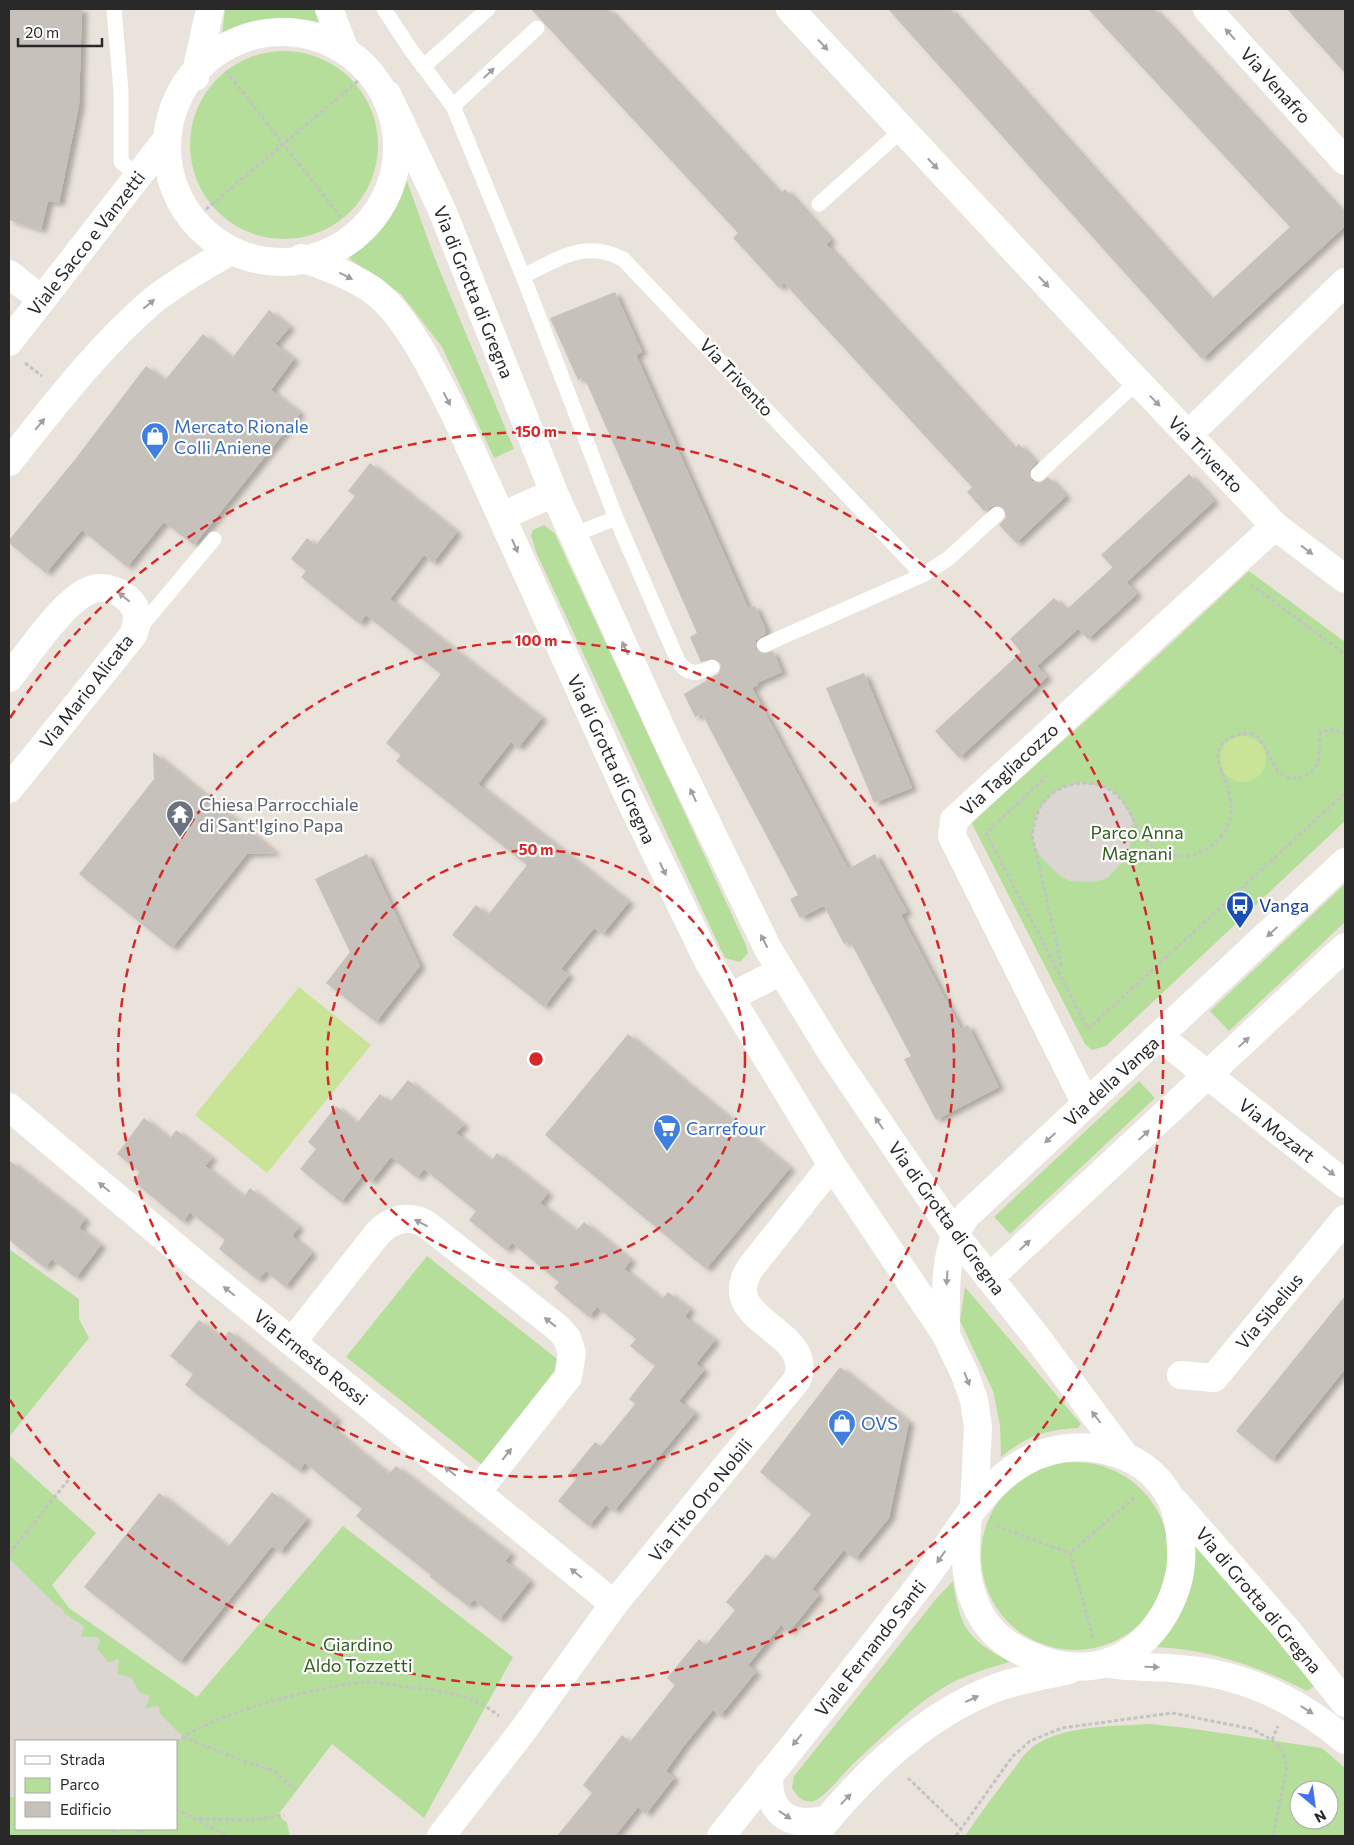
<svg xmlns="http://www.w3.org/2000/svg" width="1354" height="1845" font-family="Commissioner,sans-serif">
<defs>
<filter id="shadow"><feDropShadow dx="5.5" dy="3" stdDeviation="2.5" flood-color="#0004"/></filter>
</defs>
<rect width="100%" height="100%" fill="#eae3db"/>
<path fill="#b6de9b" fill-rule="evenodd" d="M225 9H319L328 24C283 14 264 17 222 35Z
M190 145a94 94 0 1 1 188 0a94 94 0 1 1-188 0Z
M404 173 435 259 514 449 494 458 442 347 401 294 351 260 348 255C378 228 388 211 404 173Z
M544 525 555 534 746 945 748 953 740 962 725 958 721 950 536 552 531 535 533 530Z
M1249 571 1345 642V821L1106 1046 1092 1050 1085 1044 971 822 1115 695Z
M1345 884V922L1229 1031 1210 1011Z
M1139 1081 1155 1098 1010 1234 994 1217Z
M9 1249 79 1299V1319L89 1338 9 1437Z
M427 1256 566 1366 485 1467 346 1357Z
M965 1287 1081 1424 1078 1428C1044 1430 1027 1436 1001 1457L1000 1425 993 1391 960 1321Z
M9 1455 96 1533 52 1585 69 1608 197 1697 343 1526 513 1657 424 1818 332 1744 278 1815 287 1823 290 1836H9ZM16 1741H176V1829H16Z
M981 1556a94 94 0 1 1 188 0a94 94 0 1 1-188 0Z
M1195 1538 1315 1686 1307 1691C1260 1667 1208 1649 1155 1647 1186 1611 1198 1586 1195 1538Z
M953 1581C960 1629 968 1639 1010 1662 988 1668 965 1675 946 1686 912 1706 884 1736 855 1762 844 1772 828 1794 816 1800 805 1805 797 1797 792 1788L794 1776 937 1598Z
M1150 1724 1187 1728 1322 1748 1345 1768V1836H965C979 1815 994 1795 1010 1774 1016 1767 1021 1757 1029 1750 1056 1725 1115 1726 1150 1724ZM1299 1790H1329V1820H1299Z"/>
<path fill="#c9e497" d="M1220 759a23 23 0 1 1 46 0a23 23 0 1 1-46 0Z
M299 987 371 1045 267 1173 195 1115Z"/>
<path fill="#dbd6d2" d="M1082 782 1111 789 1121 799 1134 822 1131 826 1130 848 1125 860 1107 878 1095 882 1070 881 1059 875 1041 857 1034 845 1032 835 1035 818 1042 805 1053 793 1064 787Z
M9 1558 56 1605 62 1608 65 1614 84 1626 81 1637H97L100 1640 97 1649 109 1663 119 1658 117 1674 131 1677 139 1692 150 1696 145 1708 159 1706 160 1714 183 1737 176 1742 16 1741V1797H9Z"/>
<path fill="#c6c1ba" filter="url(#shadow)" d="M9 9H82L79 105 59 203 48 201 41 230 9 220Z
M531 9H608L780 194 785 189 831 240 826 244 1014 449 1019 444 1036 463 1029 472 1032 481 1040 483 1048 477 1066 496 1016 543 999 525 1006 517 1004 508 995 505 984 511 967 492 972 487 784 283 779 288 749 255 733 238 738 233Z
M888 9H950L1211 300 1290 227 1088 9H1154L1345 215V226L1202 359Z
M1287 9H1345V73Z
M615 292 642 352 636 355 748 608 755 606 766 630 765 634 756 640V649L762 654 773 651 782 672 757 683 758 685 752 688 848 869 875 854 907 912 901 915 961 1029 968 1025 999 1087 936 1120 904 1059 911 1056 850 941 844 944 824 906 800 918 790 899 798 895 702 714 695 717 684 694 719 673 721 664 713 658 701 662 690 637 697 633 584 377 578 380 550 318Z
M269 310 290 327 275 344 294 359 271 390 300 413 194 545 164 522 127 567 82 530 46 573 9 543V540L73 462 146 366 165 380 203 334 232 358Z
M370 463 457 532 433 563 424 555 390 599 542 718 518 748 511 742 478 784 629 902 603 934 594 928 561 969 569 975 544 1007 452 935 476 905 488 915 527 865 396 761 401 755 386 743 441 674 366 615 360 624 301 577 306 571 291 559 307 538 316 545 355 496 348 491Z
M1189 474 1214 501 1127 582 1101 555Z
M1113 567 1137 594 1088 639 1078 629 1037 666 1047 677 959 758 935 731 1021 652 1010 639 1054 598 1066 610Z
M864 673 912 788 874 803 826 688Z
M153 752 276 853 247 854 172 948 79 874 154 779Z
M367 854 420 966 376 1022 326 983 350 952 315 879Z
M628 1034 790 1168 706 1269 545 1135Z
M408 1080 464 1125 456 1133 491 1161 497 1153 548 1193 540 1203 576 1231 584 1222 631 1260 624 1269 662 1299 668 1292 690 1309 685 1317 715 1340 696 1364 704 1370 679 1401 695 1413 614 1511 606 1505 589 1526 558 1501 576 1479 569 1474 595 1442 601 1446 635 1404 629 1399 655 1366 630 1346 636 1339 597 1307 589 1317 554 1288 559 1282 512 1243 506 1250 469 1220 476 1211 424 1169 417 1178 391 1157 371 1182 363 1175 341 1202 300 1169 316 1149 308 1142 336 1106 357 1123 380 1094 390 1102Z
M144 1118 170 1139 176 1130 212 1158 205 1166 244 1197 250 1188 299 1227 292 1236 312 1253 285 1287 266 1271 258 1280 219 1249 225 1240 190 1212 183 1222 133 1181 140 1172 117 1154Z
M9 1160 85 1219 79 1228 101 1245 76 1278 52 1259 45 1268 9 1240Z
M1345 1296V1369L1272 1460 1236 1431Z
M199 1320 223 1339 229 1331 337 1419 331 1426 356 1448 389 1474 396 1466 511 1554 505 1561 530 1581 499 1620 474 1600 468 1606 430 1577 431 1575 356 1516 362 1509 305 1463 299 1471 185 1385 193 1374 170 1356Z
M840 1367 909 1422 889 1518 855 1559 844 1550 812 1589 819 1595 789 1632 781 1625 748 1665 756 1672 720 1716 713 1710 683 1747 666 1771 674 1778 646 1814 638 1807 615 1836H557L592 1793 583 1785 622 1735 630 1742 675 1685 667 1678 699 1639 706 1645 735 1610 726 1602 766 1554 774 1560 811 1514 760 1472Z
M272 1492 307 1519 280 1552 272 1546 180 1662 84 1587 159 1493 228 1547Z"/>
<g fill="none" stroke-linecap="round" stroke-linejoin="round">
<path stroke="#c3c3c3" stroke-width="3" stroke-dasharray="4 2.5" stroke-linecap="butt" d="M226 71 342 219
M191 222 366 74
M25 363 42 376
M1251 588 1253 586 1345 654
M1048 775 986 833 1088 1029 1345 793
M1054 969 1061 965 1059 954 1032 835C1034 825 1036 815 1041 806 1058 779 1099 775 1120 798 1133 811 1135 831 1148 843 1157 852 1173 857 1186 856 1197 856 1208 849 1216 842 1263 797 1181 749 1241 734 1273 726 1263 781 1297 778 1305 777 1312 772 1316 766 1321 757 1318 742 1321 732 1331 729 1337 727 1345 735
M996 1526 1070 1553
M9 1554 69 1479
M1093 1638 1070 1553 1135 1497
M183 1737 251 1764 272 1770 296 1790
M1272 1740 1278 1726
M176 1742C219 1711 312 1688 364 1682 375 1681 388 1684 399 1686 435 1690 470 1692 499 1716
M908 1778 961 1829
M176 1809 228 1836
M199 1819 251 1820 284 1815
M113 1829V1836
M137 1829 143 1836
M956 1836 1012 1757 1030 1741 1062 1728 1172 1713 1252 1729 1272 1740 1282 1750 1287 1767 1273 1836"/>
<path stroke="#fff" stroke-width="15" d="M114 9 121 91V162L138 176
M384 9 411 50 453 106 523 276 616 518 678 661C688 676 697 674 712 667
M423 67 488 9
M453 106 537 28
M819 204 902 130
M523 276C559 259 584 239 623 259L923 575
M1038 474 1137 382
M573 535 616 518
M138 630 214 539
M764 645 923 575 949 558 997 514"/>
<path stroke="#fff" stroke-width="28" d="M790 9 1118 361 1275 526 1345 579
M1207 9 1345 161
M387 94 442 210 554 493 667 741 768 949 833 1055 956 1236 1036 1336 1125 1456
M301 258C325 266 350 275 371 289 407 314 437 379 457 419L629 798 708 961 832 1165 946 1335 964 1372 974 1400 978 1427 974 1506
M9 274 41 299
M1188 435 1345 282
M502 516 554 493
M9 678C28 654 61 605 86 592 100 584 118 589 129 600 140 611 138 622 133 635L9 789
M731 997 781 971
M1160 1037 1345 1184
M1086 1104 952 836 954 820 1275 526
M9 1107 208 1274 614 1604
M989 1278 1345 947
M946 1335C946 1297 942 1246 967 1215L1345 862
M292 1342 378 1233C392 1219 408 1214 426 1224L558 1328 567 1338 572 1353 568 1377 477 1492
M1181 1375 1214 1378 1345 1219
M1175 1502 1287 1630 1345 1703
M1104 1663C1129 1668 1154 1666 1180 1669 1243 1674 1298 1700 1345 1740
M769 1775C768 1816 791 1828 828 1819
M441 1836 521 1733 614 1604 797 1380C817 1328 714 1323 751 1267L832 1165
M721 1836C788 1752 856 1668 922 1582 954 1541 977 1489 1024 1462 1069 1436 1132 1445 1163 1486 1177 1504 1180 1527 1181 1549 1184 1598 1149 1654 1098 1665 1073 1670 1047 1664 1024 1653 1002 1643 984 1626 975 1603 963 1575 965 1546 968 1517
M814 1836C860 1778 918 1720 988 1691 1014 1680 1042 1676 1069 1670"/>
<path stroke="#fff" stroke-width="28" d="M329 9 344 48
M167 147a115 115 0 1 1 230 0a115 115 0 1 1-230 0Z
M195 77 210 9
M9 342 163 144
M9 462C53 407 97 349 150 303 174 283 204 267 230 251"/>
</g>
<defs><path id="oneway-solid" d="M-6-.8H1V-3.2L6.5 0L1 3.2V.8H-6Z" transform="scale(1.25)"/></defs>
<g fill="#9f9f9f">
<use href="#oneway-solid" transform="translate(1230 34) rotate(-132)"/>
<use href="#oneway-solid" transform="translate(823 45) rotate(47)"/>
<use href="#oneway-solid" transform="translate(489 73) rotate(-43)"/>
<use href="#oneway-solid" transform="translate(933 164) rotate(47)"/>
<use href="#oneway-solid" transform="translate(346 276) rotate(27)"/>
<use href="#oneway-solid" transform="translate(1044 282) rotate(47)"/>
<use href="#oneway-solid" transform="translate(149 304) rotate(-40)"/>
<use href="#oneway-solid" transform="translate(447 399) rotate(63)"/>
<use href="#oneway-solid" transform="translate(1155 401) rotate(46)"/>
<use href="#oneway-solid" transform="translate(40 424) rotate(-51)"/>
<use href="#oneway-solid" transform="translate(515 546) rotate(66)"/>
<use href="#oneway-solid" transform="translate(1307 550) rotate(37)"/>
<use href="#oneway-solid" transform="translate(124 597) rotate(-140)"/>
<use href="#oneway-solid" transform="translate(625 648) rotate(-115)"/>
<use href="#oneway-solid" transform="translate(693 795) rotate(-115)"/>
<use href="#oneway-solid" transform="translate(663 869) rotate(65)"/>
<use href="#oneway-solid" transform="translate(1272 932) rotate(137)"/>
<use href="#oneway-solid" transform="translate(764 941) rotate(-117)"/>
<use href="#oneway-solid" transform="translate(1244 1042) rotate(-43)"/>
<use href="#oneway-solid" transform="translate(879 1123) rotate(-124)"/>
<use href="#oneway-solid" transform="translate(1144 1135) rotate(-43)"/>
<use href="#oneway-solid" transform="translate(1050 1138) rotate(137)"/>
<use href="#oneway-solid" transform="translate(1329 1171) rotate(38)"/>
<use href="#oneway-solid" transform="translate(104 1187) rotate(-140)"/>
<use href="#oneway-solid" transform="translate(421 1223) rotate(-153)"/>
<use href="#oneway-solid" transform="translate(1025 1245) rotate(-43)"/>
<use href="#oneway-solid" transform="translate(947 1278) rotate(94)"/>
<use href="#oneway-solid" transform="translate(229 1291) rotate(-141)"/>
<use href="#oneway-solid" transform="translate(550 1322) rotate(-142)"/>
<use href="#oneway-solid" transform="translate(967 1379) rotate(69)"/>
<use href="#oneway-solid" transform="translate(1096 1417) rotate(-127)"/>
<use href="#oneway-solid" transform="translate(507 1454) rotate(-51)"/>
<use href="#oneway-solid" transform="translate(450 1471) rotate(-141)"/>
<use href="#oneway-solid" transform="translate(941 1557) rotate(125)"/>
<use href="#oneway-solid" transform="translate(576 1573) rotate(-141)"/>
<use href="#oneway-solid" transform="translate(1152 1667) rotate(1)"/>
<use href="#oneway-solid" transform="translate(972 1699) rotate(-25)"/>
<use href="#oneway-solid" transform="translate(1307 1710) rotate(32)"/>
<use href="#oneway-solid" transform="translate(797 1740) rotate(129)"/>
<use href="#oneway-solid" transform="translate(846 1799) rotate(-46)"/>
<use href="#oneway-solid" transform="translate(785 1815) rotate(34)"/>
</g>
<g fill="none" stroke="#d62828" stroke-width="2.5" stroke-dasharray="9 6">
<circle cx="536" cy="1059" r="209"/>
<circle cx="536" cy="1059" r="418"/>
<path d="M10 718A627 627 0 1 1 10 1400"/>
</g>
<defs>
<g id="shop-pin" transform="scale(1.4375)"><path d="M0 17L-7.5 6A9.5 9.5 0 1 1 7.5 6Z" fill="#3f7fe0" stroke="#fff"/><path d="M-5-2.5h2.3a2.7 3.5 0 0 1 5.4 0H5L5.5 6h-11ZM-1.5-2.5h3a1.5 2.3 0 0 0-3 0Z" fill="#fff"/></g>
<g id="temple-pin" transform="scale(1.4375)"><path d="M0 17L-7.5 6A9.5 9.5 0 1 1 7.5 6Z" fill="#6b7280" stroke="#fff"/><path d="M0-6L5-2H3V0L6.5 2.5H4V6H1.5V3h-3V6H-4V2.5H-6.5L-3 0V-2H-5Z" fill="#fff"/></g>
<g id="bus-pin" transform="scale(1.4375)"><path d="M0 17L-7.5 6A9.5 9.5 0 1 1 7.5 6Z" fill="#1a4fb4" stroke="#fff"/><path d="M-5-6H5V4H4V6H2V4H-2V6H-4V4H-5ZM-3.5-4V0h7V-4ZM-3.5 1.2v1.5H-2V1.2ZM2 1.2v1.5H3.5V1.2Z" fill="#fff"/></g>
<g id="supermarket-pin" transform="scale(1.4375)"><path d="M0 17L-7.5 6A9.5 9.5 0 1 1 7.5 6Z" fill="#3f7fe0" stroke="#fff"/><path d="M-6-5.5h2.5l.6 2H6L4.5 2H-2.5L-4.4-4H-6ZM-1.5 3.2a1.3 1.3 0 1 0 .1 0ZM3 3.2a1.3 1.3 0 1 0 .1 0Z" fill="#fff"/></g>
</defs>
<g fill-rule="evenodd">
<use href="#shop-pin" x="155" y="436"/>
<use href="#temple-pin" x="180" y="814"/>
<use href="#bus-pin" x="1240" y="905"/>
<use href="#supermarket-pin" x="667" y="1128"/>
<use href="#shop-pin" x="842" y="1423"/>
</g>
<g text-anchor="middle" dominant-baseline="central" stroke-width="4.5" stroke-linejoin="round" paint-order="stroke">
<g font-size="18" fill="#292929" stroke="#fff">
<text transform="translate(1276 85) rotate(48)">Via Venafro</text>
<text transform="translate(86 243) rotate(-52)">Viale Sacco e Vanzetti</text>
<text transform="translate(474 292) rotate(68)">Via di Grotta di Gregna</text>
<text transform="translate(737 377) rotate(47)">Via Trivento</text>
<text transform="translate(1206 454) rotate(46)">Via Trivento</text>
<text transform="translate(86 691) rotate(-52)">Via Mario Alicata</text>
<text transform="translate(612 759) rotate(65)">Via di Grotta di Gregna</text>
<text transform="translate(1009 769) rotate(-43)">Via Tagliacozzo</text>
<text transform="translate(1111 1081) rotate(-43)">Via della Vanga</text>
<text transform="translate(1277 1130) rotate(38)">Via Mozart</text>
<text transform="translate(947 1218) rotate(54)">Via di Grotta di Gregna</text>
<text transform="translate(1269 1311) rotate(-50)">Via Sibelius</text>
<text transform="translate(311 1357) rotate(39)">Via Ernesto Rossi</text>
<text transform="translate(700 1500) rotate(-51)">Via Tito Oro Nobili</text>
<text transform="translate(1259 1600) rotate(50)">Via di Grotta di Gregna</text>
<text transform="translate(870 1648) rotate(-52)">Viale Fernando Santi</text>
</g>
<g font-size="18" fill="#366cbe" stroke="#fff" text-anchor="start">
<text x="174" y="426">Mercato Rionale<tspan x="174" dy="21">Colli Aniene</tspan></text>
<text x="686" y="1128">Carrefour</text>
<text x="861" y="1423">OVS</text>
</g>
<g font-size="18" fill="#5b616d" stroke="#fff" text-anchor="start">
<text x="199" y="804">Chiesa Parrocchiale<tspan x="199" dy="21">di Sant'Igino Papa</tspan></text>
</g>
<g font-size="18" fill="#30601e" stroke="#fff">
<text x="1137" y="832">Parco Anna<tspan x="1137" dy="21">Magnani</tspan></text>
<text x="358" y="1644">Giardino<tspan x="358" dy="21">Aldo Tozzetti</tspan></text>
</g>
<g font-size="18" fill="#164399" stroke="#fff" text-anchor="start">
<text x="1259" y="905">Vanga</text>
</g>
</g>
<circle cx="536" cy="1059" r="8" fill="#d62828" stroke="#fff" stroke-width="2.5"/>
<g font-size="15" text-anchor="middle" font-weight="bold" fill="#d62828" stroke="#fff" stroke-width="4.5" stroke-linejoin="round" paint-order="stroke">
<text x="536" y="437">150 m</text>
<text x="536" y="646">100 m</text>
<text x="536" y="855">50 m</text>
</g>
<rect width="1354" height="1845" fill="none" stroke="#292929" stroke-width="20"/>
<rect x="15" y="1740" width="162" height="90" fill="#ffffff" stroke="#a9a9a9"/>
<rect x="25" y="1756" width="25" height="8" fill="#ffffff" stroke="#a9a9a9"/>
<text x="60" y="1765" font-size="15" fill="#292929">Strada</text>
<rect x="25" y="1778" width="25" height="15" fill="#b6de9b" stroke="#a9a9a9"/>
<text x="60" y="1790" font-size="15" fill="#292929">Parco</text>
<rect x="25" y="1802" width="25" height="15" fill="#c6c1ba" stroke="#a9a9a9"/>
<text x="60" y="1815" font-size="15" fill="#292929">Edificio</text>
<g transform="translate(1314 1805) rotate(151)"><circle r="24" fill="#ffffff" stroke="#a9a9a9"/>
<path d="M0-4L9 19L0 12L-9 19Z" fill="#4570ee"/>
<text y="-8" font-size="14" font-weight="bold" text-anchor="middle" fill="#292929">N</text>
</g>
<path d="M18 38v8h84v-8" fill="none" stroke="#292929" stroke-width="2.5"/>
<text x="25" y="38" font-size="15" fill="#292929" stroke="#ffffff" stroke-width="4" paint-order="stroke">20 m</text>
</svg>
